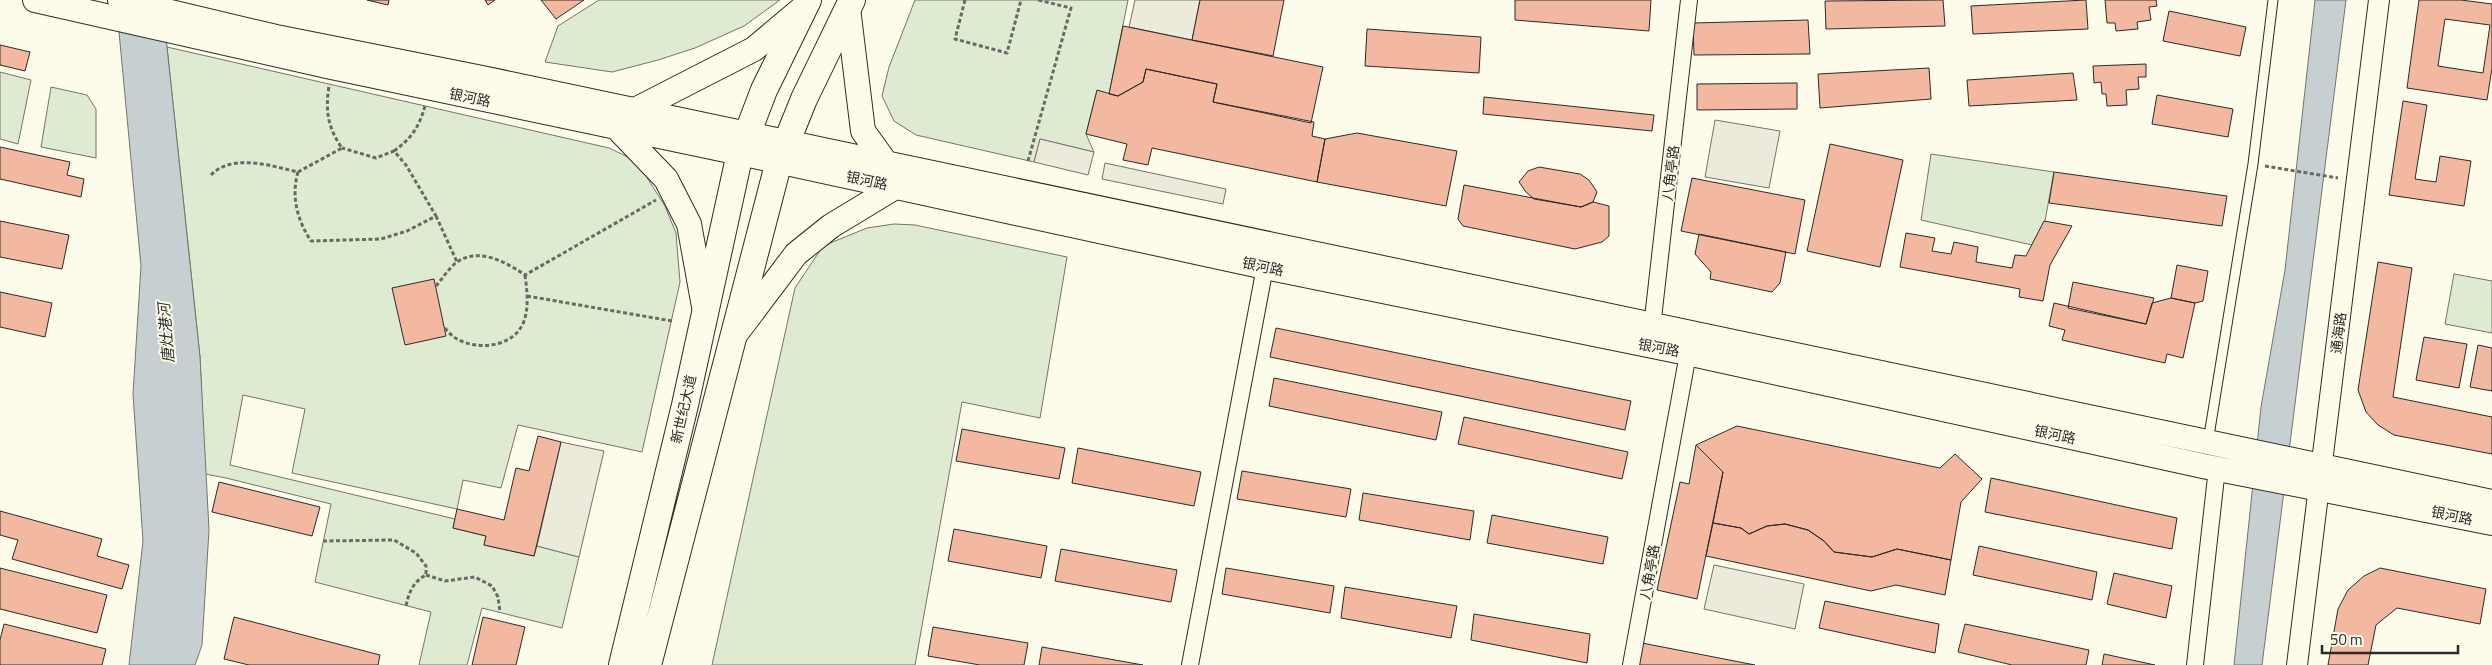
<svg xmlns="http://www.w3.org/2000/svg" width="2492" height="665" font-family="'Titillium Web','Noto Sans SC',sans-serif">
<rect width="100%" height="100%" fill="#fdfbea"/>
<path fill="#deebd1" stroke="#74746e" d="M599 0H780L744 26 695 48 658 60 612 72 545 62 558 26Z
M915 0H1128L1109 94 1097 91 1086 134 1094 152 1040 139 1034 162 916 135 894 121 882 96 889 67Z
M167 47 609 148 630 158 644 173 665 206 676 233 680 282 642 452 518 425 501 488 463 480 457 509 292 473 305 409 243 395 230 465 455 519 453 528 486 536 484 545 534 556 537 546 579 557 562 628 482 608 467 665H419L431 612 315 582 331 504 226 478 205 474 200 357Z
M0 72 31 80 18 144 0 139Z
M51 87 87 95 96 109V158L41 147Z
M1931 154 2054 172 2045 221 2032 245 1921 220Z
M894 224 915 225 1067 257 1040 418 962 402 915 665H712L795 288 823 246 867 228Z
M2454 274 2492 281V333L2445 324Z"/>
<path fill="#eceadb" stroke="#74746e" d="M1135 0H1200L1192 40 1129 27Z
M1715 120 1780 131 1769 188 1705 177Z
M1040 139 1094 152 1088 175 1034 162Z
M1105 163 1226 189 1223 204 1102 179Z
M561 442 604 451 579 557 537 546Z
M1714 565 1804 584 1795 629 1704 609Z"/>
<path fill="#c7d0d0" stroke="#74746e" d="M116 0H164L167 47 200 357 209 530 202 645 195 665H129L143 541 133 394 141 266Z
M2315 0H2346L2262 665H2234L2261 407 2285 270Z"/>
<path fill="#f2b8a0" stroke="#2b2b2b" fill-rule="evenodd" d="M367 0H389L388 5Z
M485 0H495L488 5Z
M541 0H584L556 19Z
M1200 0H1284L1273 56 1192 40Z
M1515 0H1651L1649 31 1515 20Z
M1943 0 1945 26 1826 29 1825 1Z
M2086 0 2088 29 1973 34 1971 6Z
M2105 0H2156L2157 6 2149 7 2151 20 2137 22 2138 29 2116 31 2115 23H2107Z
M2419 0H2461L2492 4V68L2487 100 2407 88ZM2445 19 2490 25 2483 73 2438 66Z
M2169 11 2246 27 2240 56 2163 41Z
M1808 20 1810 54 1694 55 1693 23Z
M1123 26 1323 67 1311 123 1213 102 1217 84 1146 69 1143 82 1118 96 1109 94Z
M1367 29 1481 37 1479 73 1365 66Z
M0 45 30 52 25 71 0 65Z
M2146 64V77H2138L2139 89 2126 90 2127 105 2107 106 2106 94H2102L2101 82 2094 83 2093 66Z
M1929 68 1931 99 1820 108 1818 74Z
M1146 69 1217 84 1213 102 1314 122 1312 136 1325 139 1317 182 1152 148 1148 165 1123 160 1127 144 1086 134 1097 90 1118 96 1143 82Z
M2073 73 2077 100 1969 106 1967 80Z
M1797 83V109L1697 110V84Z
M2157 95 2233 109 2228 137 2152 124Z
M1484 97 1654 115 1652 131 1483 114Z
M2403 101 2427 105 2415 179 2436 182 2440 156 2471 161 2464 206 2389 195Z
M1357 133 1457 151 1446 206 1317 182 1325 139Z
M1830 144 1903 160 1880 267 1807 251Z
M0 147 70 162 67 175 84 179 81 197 0 179Z
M1539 167 1580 174 1589 180 1597 192 1593 202 1581 207 1534 199 1526 192 1519 182 1528 171Z
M2054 172 2227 196 2222 226 2049 203Z
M1692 178 1805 200 1795 254 1681 231Z
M1464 185 1581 207 1593 202 1609 206V236L1602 242 1575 249 1463 226 1458 219Z
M0 221 69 235 62 269 0 257Z
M2044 221 2072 226 2050 265 2043 301 2019 297 2020 289 1900 267 1906 233 1935 238 1932 251 1951 254 1954 242 1978 247 1976 262 2012 268 2015 255 2026 256Z
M1699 234 1786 252 1780 283 1772 292 1710 279 1711 272 1695 254Z
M2378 262 2412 268 2393 397 2492 417V454L2394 435 2378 425 2366 412 2358 390Z
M2177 265 2208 271 2203 301 2195 303 2171 298Z
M434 279 446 336 405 345 392 288Z
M2073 282 2154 298 2146 324 2068 308Z
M0 292 52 303 45 337 0 327Z
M2171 298 2195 303 2183 358 2167 354 2165 363 2062 340 2065 330 2049 326 2054 303 2146 324 2152 303Z
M1276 328 1631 401 1625 430 1270 357Z
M2424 337 2467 344 2459 388 2416 380Z
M2478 345 2492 348V391L2470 387Z
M1274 378 1442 412 1436 440 1269 406Z
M1464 417 1628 452 1622 479 1458 444Z
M1737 426 1940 468 1955 454 1982 479 1961 502 1951 560 1897 549 1872 557 1834 552 1824 541 1808 530 1785 524 1767 526 1749 534 1741 528 1713 523 1723 472 1696 445Z
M962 429 1065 448 1059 479 956 461Z
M538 436 561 442 534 556 484 545 486 536 453 528 457 509 504 520 516 468 529 471Z
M1696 445 1723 472 1697 599 1657 590 1680 482 1689 484Z
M1078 448 1201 472 1194 506 1072 483Z
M1242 471 1351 489 1346 517 1237 499Z
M1991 478 2177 518 2172 549 1985 512Z
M219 482 320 507 312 536 212 512Z
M1363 493 1474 511 1470 540 1359 520Z
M0 511 102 539 97 556 129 565 122 589 12 559 18 540 0 535Z
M1492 515 1608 537 1603 564 1487 543Z
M1713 523 1741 528 1749 534 1767 526 1785 524 1808 530 1824 541 1834 552 1872 557 1897 549 1951 560 1945 595 1896 585 1871 591 1706 556Z
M954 529 1047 546 1041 578 948 561Z
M1979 546 2097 572 2092 600 1973 575Z
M1061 549 1177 570 1171 602 1055 581Z
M0 568 107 595 97 633 0 609Z
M1226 568 1334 586 1330 613 1222 594Z
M2380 568 2486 589 2480 624 2397 608 2376 625 2368 665H2328L2338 609 2348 590 2364 576Z
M2114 573 2172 586 2166 618 2107 604Z
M1345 587 1457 606 1451 638 1341 618Z
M1825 601 1939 624 1935 653 1819 628Z
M1474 614 1590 634 1587 663 1471 640Z
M234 617 380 655 378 665H249L224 659Z
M483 617 525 627 516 665H472Z
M4 624 106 649 102 665H0V640Z
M1965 624 2089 650 2086 665H2012L1958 652Z
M933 627 1028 643 1024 665H980L928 656Z
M1642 643 1755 665H1638Z
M1042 647 1143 665H1039Z
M2104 654 2155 665H2102Z"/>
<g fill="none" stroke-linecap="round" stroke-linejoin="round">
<g stroke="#2b2b2b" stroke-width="11">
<path id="service" d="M2208 442 2253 164 2273 0"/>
</g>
<g stroke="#2b2b2b" stroke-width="18">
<path id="minor" d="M1651 336 1689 0
M1190 665 1265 267
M1631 665 1690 343
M2195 665 2217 468"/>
</g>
<g stroke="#2b2b2b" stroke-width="22">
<path id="tertiary" d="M2297 665 2379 0"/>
</g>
<g stroke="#2b2b2b" stroke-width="26">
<path id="secondary" d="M35 0 327 66 740 153 1265 267 1687 353 2203 466 2492 523
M120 0 276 37 482 78 2492 502
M848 8 863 131 886 163
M633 111 754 49 804 7
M617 128 666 179 689 224 705 312
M735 335 796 254 831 226 897 186"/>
</g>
<g stroke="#2b2b2b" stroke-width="28">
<path id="primary" d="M622 665 685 405 740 153 764 90 808 0
M648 665 779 161 804 99 852 0"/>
</g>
<path stroke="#6a6964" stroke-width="3" stroke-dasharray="4 2.5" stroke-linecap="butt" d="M965 0 955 39 1007 53 1021 0
M394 151C412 138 419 127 425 106
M1028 161 1071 8 1038 0
M2265 166 2338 178
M298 172C291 196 297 220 311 241L381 239 407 231 436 216 406 165 394 151 376 158 342 148
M211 175C232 153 272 166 298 172L342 148C328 128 325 111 329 86
M436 216 457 262
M436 286C442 279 449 268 457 262 479 247 506 262 525 275L656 200
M527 296 672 321
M445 328C448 332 452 336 457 339 478 351 515 347 524 321 529 307 527 290 525 275
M323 541 394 540 416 553 426 566V575C413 582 409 592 406 606
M426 575 445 581 475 577 492 586 498 597 500 612"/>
<use href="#service" stroke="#fdfbea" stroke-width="9"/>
<use href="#minor" stroke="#fdfbea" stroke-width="16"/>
<use href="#tertiary" stroke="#fdfbea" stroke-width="20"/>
<use href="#secondary" stroke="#fdfbea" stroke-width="24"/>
<use href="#primary" stroke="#fdfbea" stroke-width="26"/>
</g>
<g text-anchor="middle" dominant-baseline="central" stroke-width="4" stroke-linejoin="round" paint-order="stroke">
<g font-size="14" fill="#2b2b2b" stroke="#fdfbea">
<text transform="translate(470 97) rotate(12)">银河路</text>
<text transform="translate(1670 173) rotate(-83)">八角亭路</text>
<text transform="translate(867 180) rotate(12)">银河路</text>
<text transform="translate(1263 266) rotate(12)">银河路</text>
<text transform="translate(2338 333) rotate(-83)">通海路</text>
<text transform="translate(1659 347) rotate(11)">银河路</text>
<text transform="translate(683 409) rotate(-77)">新世纪大道</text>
<text transform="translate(2055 434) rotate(12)">银河路</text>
<text transform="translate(2452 515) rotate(12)">银河路</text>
<text transform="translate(1649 572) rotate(-80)">八角亭路</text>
</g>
<g font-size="15" font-style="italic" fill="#2b2b2b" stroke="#fdfbea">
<text transform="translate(166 333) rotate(-95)">唐灶港河</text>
</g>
</g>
<path d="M2322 645v8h136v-8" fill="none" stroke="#2b2b2b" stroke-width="2.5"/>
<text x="2330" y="645" font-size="15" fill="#2b2b2b" stroke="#fdfbea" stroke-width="4" paint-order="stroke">50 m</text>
</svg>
